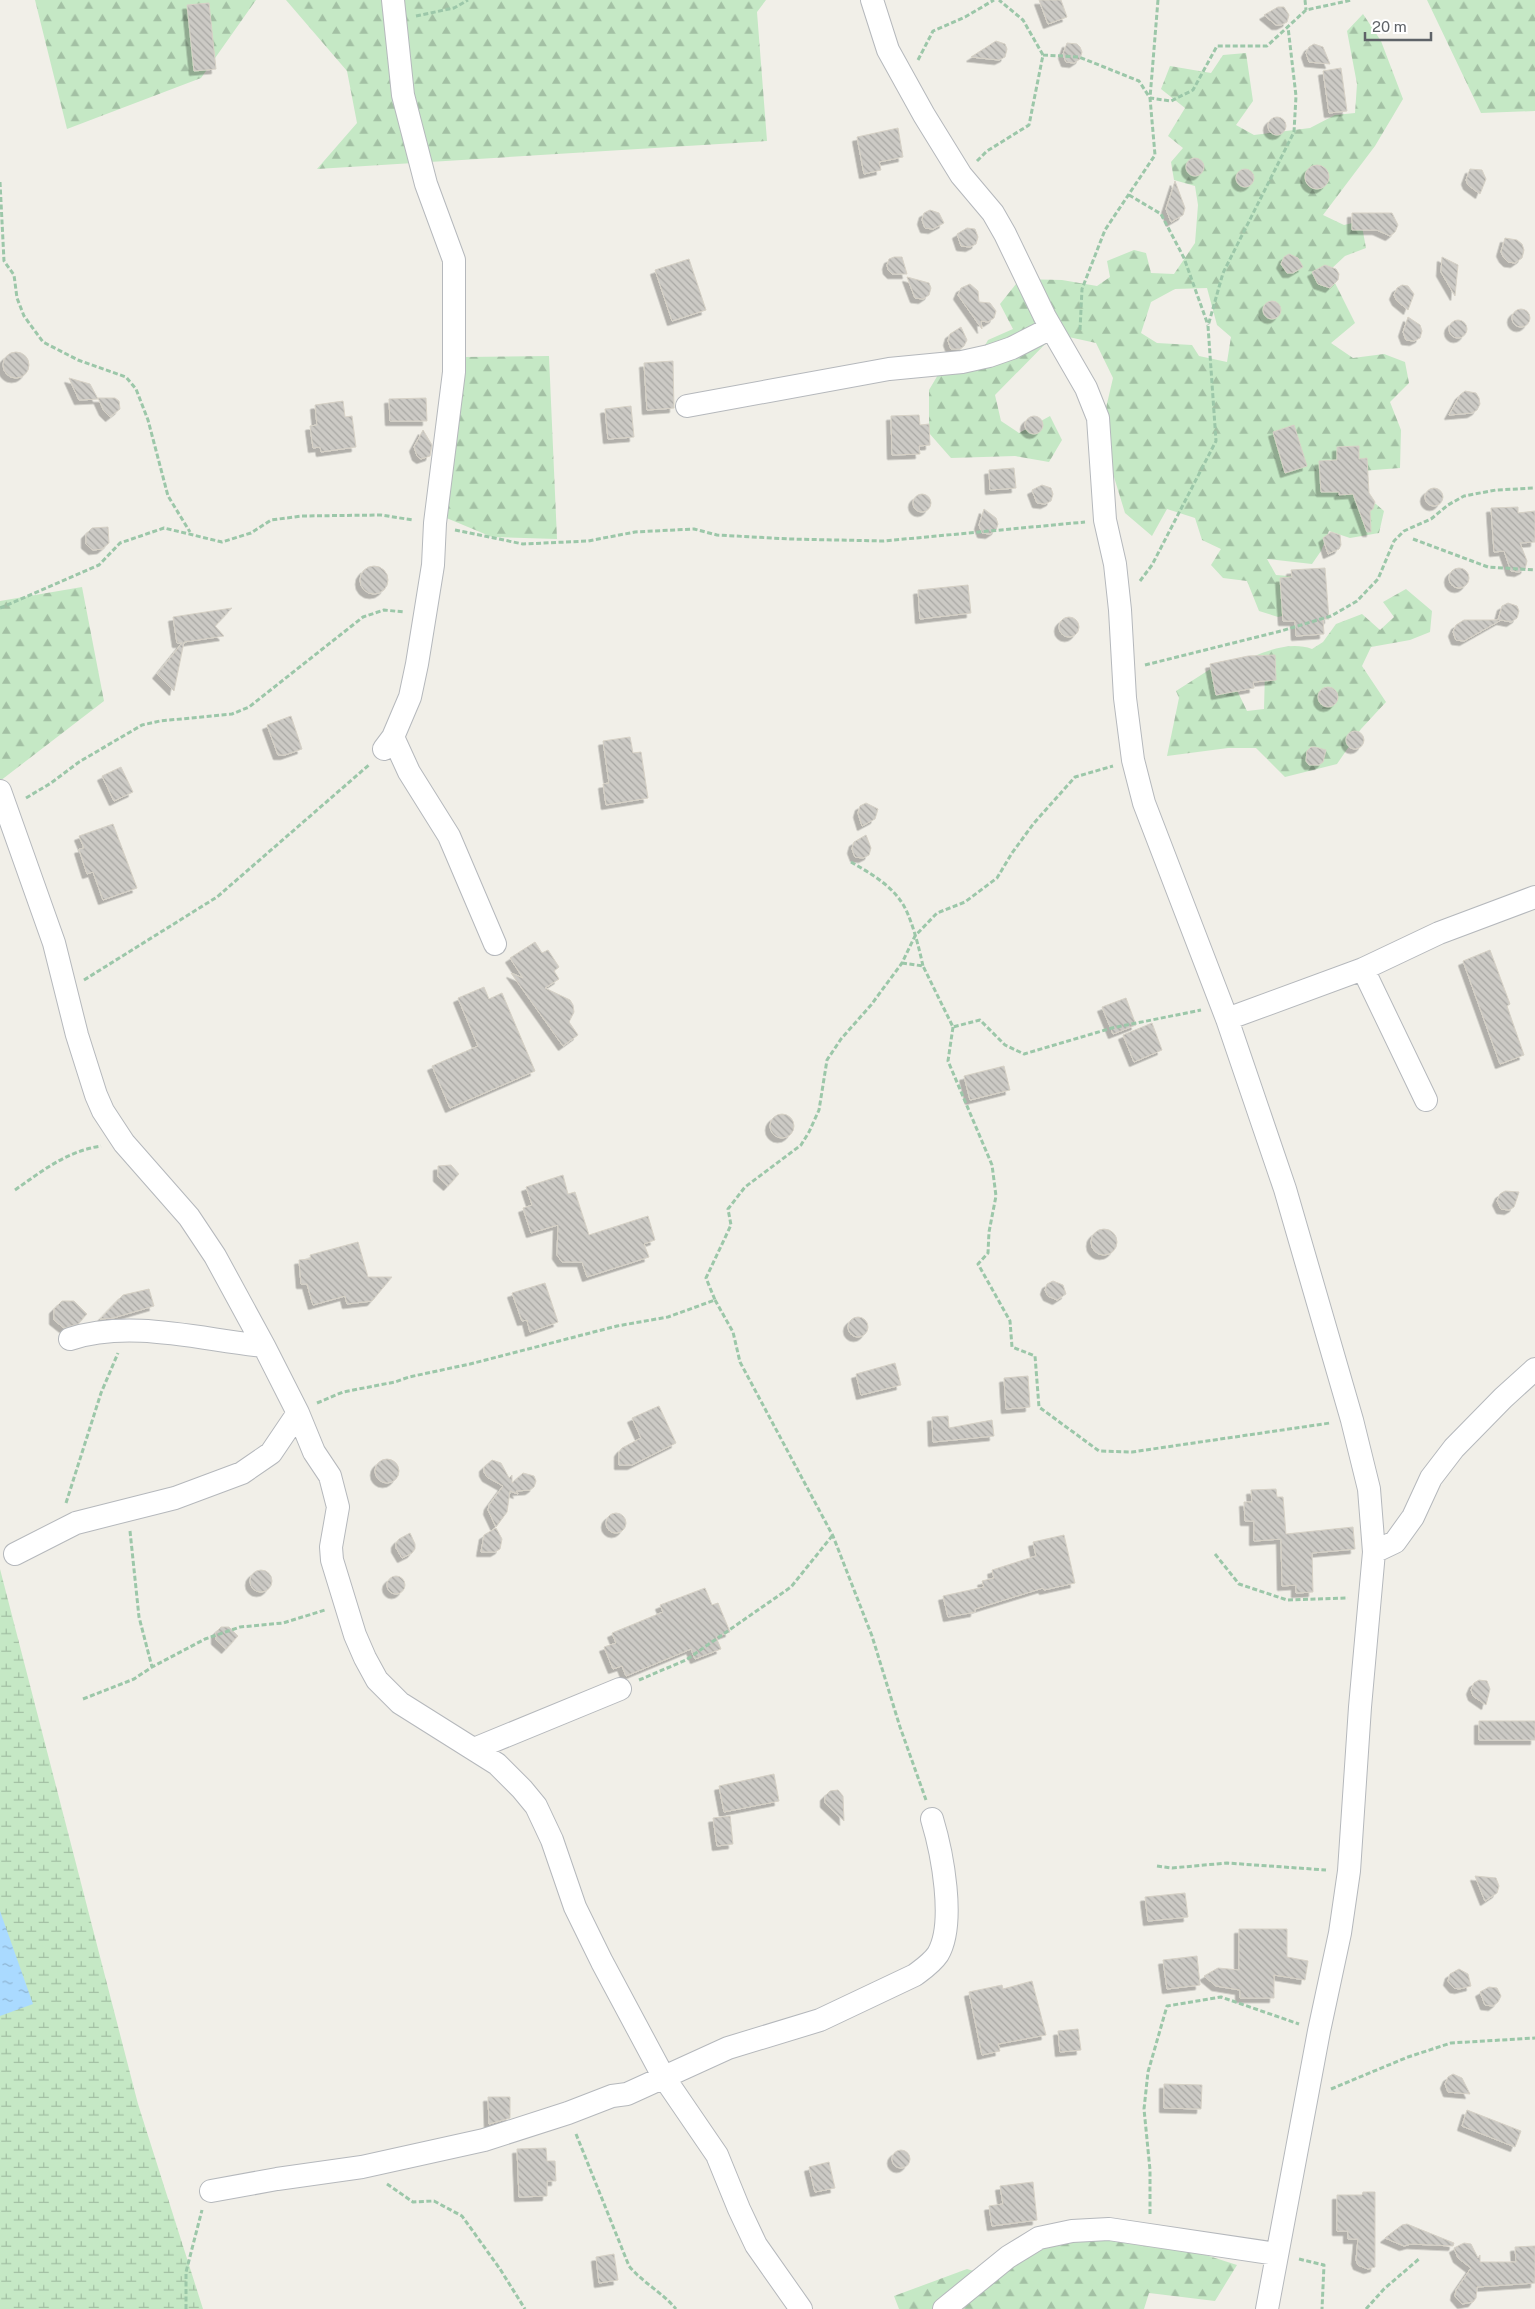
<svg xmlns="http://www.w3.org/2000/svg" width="1535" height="2309" font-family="'Public Sans',sans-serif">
<defs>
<pattern id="forest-firs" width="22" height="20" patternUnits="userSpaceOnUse" patternTransform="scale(1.25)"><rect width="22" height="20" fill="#c5e8c5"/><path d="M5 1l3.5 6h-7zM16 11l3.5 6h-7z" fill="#a3c0a4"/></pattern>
<pattern id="wetland-marsh" width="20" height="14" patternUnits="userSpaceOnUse" patternTransform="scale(1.25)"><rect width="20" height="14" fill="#c5e8c5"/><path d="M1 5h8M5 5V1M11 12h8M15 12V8" fill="none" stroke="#a3c0a4"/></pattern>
<pattern id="water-ripples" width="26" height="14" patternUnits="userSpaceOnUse" patternTransform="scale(1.25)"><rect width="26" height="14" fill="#aadaff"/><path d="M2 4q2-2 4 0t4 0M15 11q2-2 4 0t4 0" fill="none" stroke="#8eb4d2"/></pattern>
<pattern id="building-back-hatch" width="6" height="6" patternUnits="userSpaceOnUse" patternTransform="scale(1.25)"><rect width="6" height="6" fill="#cccac5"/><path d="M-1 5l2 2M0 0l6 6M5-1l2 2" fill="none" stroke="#a9a8a4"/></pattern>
<filter id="shadow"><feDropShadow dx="-4.5" dy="4.5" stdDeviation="0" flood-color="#0004"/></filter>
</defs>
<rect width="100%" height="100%" fill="#f1efe8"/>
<path fill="url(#forest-firs)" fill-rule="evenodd" d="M35 0H256L201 78 67 129Z
M286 0H766L757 12 767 141 317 169 357 123 347 71Z
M1427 0H1535V111L1481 113Z
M1363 14 1381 41 1403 99 1375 146 1323 215 1344 225 1361 221 1366 248 1345 256 1329 271 1355 323 1331 343 1353 358 1384 354 1405 362 1409 383 1390 402 1401 430 1400 468 1361 471 1362 492 1384 511 1379 533 1350 538 1329 531 1321 551 1312 564 1267 559 1276 575 1301 577 1305 610 1278 617 1259 611 1247 581 1223 578 1211 565 1221 549 1202 540 1195 518 1167 509 1152 536 1125 513 1107 454 1102 425 1113 378 1096 343 1055 334 995 395 1001 421 1019 433 1050 416 1062 440 1049 462 1015 456 951 458 929 433V390L942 368 973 367 988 340 1013 329 1000 304 1020 279 1062 280 1097 286 1110 277 1107 261 1134 250 1146 253 1151 273 1174 274 1195 243 1198 205 1195 186 1174 180 1171 162 1183 148 1168 136 1185 108 1161 89 1170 66 1211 73 1223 55 1246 53 1253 101 1236 125 1254 135 1310 128 1335 115 1355 113 1357 84 1347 31ZM1207 288 1217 325 1231 337 1227 362 1199 356 1192 345 1157 343 1141 333 1151 302 1175 289Z
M549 356 557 539 492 537 444 517 463 357Z
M82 587 104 701 0 781V601Z
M1406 589 1432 611 1430 632 1410 640 1371 647 1362 666 1386 702 1361 729 1337 764 1285 777 1256 748H1228L1167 756 1179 698 1176 691 1212 668 1231 678 1247 711 1264 709 1265 671 1236 664C1259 654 1287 640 1312 649L1323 642 1336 624 1362 614 1380 630 1394 617 1383 602Z
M1106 2239 1187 2249 1237 2265 1215 2301 1149 2293 1144 2309H899L894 2296 967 2269 994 2277 1052 2241Z"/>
<path fill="url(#wetland-marsh)" d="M0 1569 138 2104 203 2309H0Z"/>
<path fill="url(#water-ripples)" d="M0 1911 33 2004 0 2016Z"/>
<path fill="url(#building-back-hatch)" stroke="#d6d1c6" filter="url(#shadow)" d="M1039 0H1061L1067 17 1048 24Z
M209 3 216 69 194 71 187 5Z
M1278 7H1284L1289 15 1287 22 1281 25H1276L1264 15Z
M996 41 1005 44 1007 49 1005 57 999 60 971 57Z
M1067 43 1077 44 1080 47 1082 52 1080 59 1074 63 1066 62 1063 54Z
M1314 44 1323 47 1330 64 1309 62 1306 53 1309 47Z
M1341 68 1347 111 1329 113 1323 71Z
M1268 126a9 9 0 1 1 18 0a9 9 0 1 1-18 0Z
M898 128 903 157 879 162 881 170 864 174 857 137Z
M1186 167a9 9 0 1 1 18 0a9 9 0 1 1-18 0Z
M1305 177a12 12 0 1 1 24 0a12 12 0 1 1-24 0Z
M1236 178a9 9 0 1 1 18 0a9 9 0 1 1-18 0Z
M1470 169 1482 170 1486 179 1480 194 1468 185 1466 180Z
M1175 181 1185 208 1183 215 1171 222 1166 209Z
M930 210 939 213 944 223 933 229 925 228 922 220 924 213Z
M1352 213H1392L1398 225 1395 232 1390 236 1377 230H1352Z
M967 228 975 229 978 237 976 244 970 247 961 246 957 234Z
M1505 238 1517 240 1522 244 1524 250 1522 258 1515 263 1508 262 1504 258 1501 252Z
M1289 254 1298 258 1303 267 1293 273H1287L1281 264 1284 257Z
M894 257H902L907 274H892L888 270 887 265 889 259Z
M1442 257 1458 265 1455 296 1441 272Z
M689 259 706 310 672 321 655 270Z
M1325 265 1336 269 1339 274 1338 280 1330 288 1318 284 1312 272Z
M907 277 929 283 931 288 929 295 923 299 915 298Z
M970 284 978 291 979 302 990 303 996 311 994 318 988 322 981 321 982 329 958 295 961 288Z
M1402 285 1408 286 1414 294 1408 310 1397 301 1394 295 1397 288Z
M1263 310a9 9 0 1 1 18 0a9 9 0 1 1-18 0Z
M1512 318a9 9 0 1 1 18 0a9 9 0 1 1-18 0Z
M1408 317 1420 325 1422 331 1420 338 1414 341 1406 340 1403 332Z
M1449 329a9 9 0 1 1 18 0a9 9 0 1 1-18 0Z
M961 327 967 340 964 346 960 349H951L948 341 950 334Z
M3 365a13 13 0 1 1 26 0a13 13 0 1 1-26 0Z
M673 361 674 408 647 410 644 363Z
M69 378 90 384 98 399 79 400Z
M1465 391 1476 393 1479 398 1480 404 1477 410 1472 413 1449 415 1460 395Z
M98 398H115L119 401 120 409 110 417 104 411Z
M426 398 427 421H390L389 399Z
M343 401 345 417 352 416 356 447 321 452 320 447 313 448 310 426 317 425 315 405Z
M631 406 634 437 608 439 605 409Z
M919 415 920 425 929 424 930 445 919 446 920 454 892 455 891 416Z
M1025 425a9 9 0 1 1 18 0a9 9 0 1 1-18 0Z
M1294 425 1307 466 1285 473 1273 432Z
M423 430 432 445 430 456 421 459 417 456 414 447Z
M1359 446V459L1367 458 1369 493 1375 502 1373 509 1370 511 1371 532H1367L1353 494 1339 495V492H1321L1319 461 1337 460V447Z
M1014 468 1016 488 990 490 989 470Z
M1042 485 1051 488 1053 494 1051 501 1045 504 1037 503 1032 490Z
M1425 497a9 9 0 1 1 18 0a9 9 0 1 1-18 0Z
M913 503a9 9 0 1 1 18 0a9 9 0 1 1-18 0Z
M1518 507V513L1535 511V542L1520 543 1527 561 1525 569 1519 572 1511 571 1504 551 1494 552 1491 508Z
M984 509 996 518 998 524 996 530 990 534 982 533 979 525Z
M108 527 109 543 102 549 93 550 86 544V534L92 528Z
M1331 532 1340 535 1341 545 1339 549 1328 554 1323 538Z
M360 580a14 14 0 1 1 28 0a14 14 0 1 1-28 0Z
M1449 578a10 10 0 1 1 20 0a10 10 0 1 1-20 0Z
M1325 568 1329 619H1323L1324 634 1296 636 1295 621H1283L1280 578 1292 577 1291 570Z
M968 585 971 613 920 619 918 590Z
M1508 603 1517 606 1519 611 1517 618 1511 622 1501 620 1464 641 1456 640 1453 632 1456 625 1464 620H1498L1502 606Z
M232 608 215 626 224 636 184 642 174 691 157 674 182 643H177L173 617Z
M1059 627a10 10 0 1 1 20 0a10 10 0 1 1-20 0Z
M1275 655 1276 680 1253 682 1254 688 1216 695 1210 664 1248 656Z
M1318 697a10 10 0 1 1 20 0a10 10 0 1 1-20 0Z
M291 716 302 749 285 755H278L267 725Z
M1346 740a9 9 0 1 1 18 0a9 9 0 1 1-18 0Z
M630 737 633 753 641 752 648 798 606 805 603 784 609 783 603 741Z
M1311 747H1315L1326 750 1323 762 1319 765H1309L1306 761 1307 751Z
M121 767 133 792 114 801 102 776Z
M866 803 878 809 875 819 862 826 858 813 860 806Z
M113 824 137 888 103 900 93 872 87 874 79 849 84 848 79 836Z
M866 835 871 848 869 855 863 858 855 857 852 849 854 842Z
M535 942 542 953 548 950 559 967 554 971 559 979 545 988 570 1000 573 1005 574 1012 569 1022 578 1035 563 1046 511 973 523 978 510 958Z
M1490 950 1510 1004 1507 1006 1524 1055 1500 1064 1463 961Z
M484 987 489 999 502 993 535 1071 450 1108 432 1066 478 1046 458 998Z
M1126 998 1136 1025 1113 1034 1102 1007Z
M1152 1023 1162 1050 1134 1062 1123 1035Z
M1004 1066 1010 1090 970 1100 964 1076Z
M770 1126a12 12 0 1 1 24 0a12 12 0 1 1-24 0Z
M451 1165 459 1174 448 1186 438 1177V1166Z
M563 1175 568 1194 575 1192 589 1235 648 1216 655 1240 644 1244 649 1257 587 1277 582 1262H562L557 1255 558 1225 531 1233 523 1208 532 1205 526 1187Z
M1505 1191 1519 1192 1514 1207 1509 1210 1501 1209 1497 1201 1500 1194Z
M1091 1242a13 13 0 1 1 26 0a13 13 0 1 1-26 0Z
M358 1242 368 1277H392L372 1301 347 1304 345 1296 313 1305 307 1284H301L299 1260 311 1259 310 1255Z
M1053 1281 1063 1285 1066 1294 1057 1300 1048 1296 1045 1290 1047 1284Z
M545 1283 558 1322 530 1332 527 1320 522 1321 512 1293Z
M149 1289 154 1306 113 1318 100 1319 123 1295Z
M62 1301H74L87 1314 78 1324 64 1328 54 1320V1309Z
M848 1327a10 10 0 1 1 20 0a10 10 0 1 1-20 0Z
M895 1363 901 1385 861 1395 856 1374Z
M1028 1376 1030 1407 1006 1409 1004 1378Z
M659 1406 676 1443 632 1465H619V1452L622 1448 641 1438 632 1418Z
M948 1416 949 1428 992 1420 994 1436 933 1442 932 1417Z
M375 1471a12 12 0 1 1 24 0a12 12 0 1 1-24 0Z
M492 1460 501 1463 509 1478 512 1475V1483L523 1473 534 1476 536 1481 534 1487 530 1490 516 1491 518 1494 510 1491 507 1512 496 1527 488 1510 489 1505 503 1486 487 1477 484 1472V1467Z
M1276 1489 1277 1497H1283L1286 1534 1353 1527 1355 1549 1312 1553 1313 1592 1296 1593V1585L1282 1586 1281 1539 1254 1541V1521H1245L1244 1502H1252L1251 1490Z
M606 1523a10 10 0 1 1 20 0a10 10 0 1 1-20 0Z
M496 1528 502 1539 500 1549 495 1552H481L484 1535Z
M410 1533 415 1544V1549L412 1553 402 1558 396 1548V1543L399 1539Z
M1064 1535 1075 1583 1044 1590 1043 1588 975 1609V1612L948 1617 943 1596 984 1587 982 1581 994 1578 992 1570 1036 1556 1033 1542Z
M250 1581a11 11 0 1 1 22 0a11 11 0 1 1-22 0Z
M387 1585a9 9 0 1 1 18 0a9 9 0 1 1-18 0Z
M705 1588 712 1605 718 1603 730 1632 716 1637 721 1649 695 1659 691 1649 626 1676 622 1666 613 1669 604 1647 616 1643 612 1633 663 1612 660 1605Z
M221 1627H229L238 1636 226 1649 216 1640V1632Z
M1479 1680 1487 1681 1490 1689 1486 1705 1473 1696 1471 1690 1474 1683Z
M1479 1721H1535V1740H1479Z
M774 1774 779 1801 724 1812 719 1786Z
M838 1790 843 1796 844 1821 825 1803V1796L830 1791Z
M730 1816 733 1844 717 1846 713 1818Z
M1475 1876 1496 1878 1499 1886 1497 1893 1485 1901Z
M1185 1893 1188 1917 1148 1921 1145 1897Z
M1239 1929H1287V1957L1308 1961 1305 1980 1274 1975V1998H1240V1990L1216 1986 1204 1976 1218 1968 1239 1970Z
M1197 1956 1200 1985 1167 1989 1163 1960Z
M1459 1969 1468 1974 1471 1986 1459 1989 1454 1988 1448 1981 1450 1974Z
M1032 1981 1046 2035 998 2044 1000 2051 982 2055 969 1992 1002 1985 1003 1989Z
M1489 1987 1497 1988 1501 1996 1498 2002 1493 2006 1485 2005 1480 1992Z
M1078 2029 1081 2050 1060 2052 1058 2031Z
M1453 2074 1462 2078 1470 2094 1448 2092 1445 2084 1448 2077Z
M1164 2084 1202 2085 1201 2109 1164 2108Z
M488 2097H510V2118L489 2124Z
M1467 2110 1521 2131 1515 2147 1462 2126Z
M546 2148 547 2161H555L556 2181H547V2196L519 2197 517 2149Z
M892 2159a9 9 0 1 1 18 0a9 9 0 1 1-18 0Z
M829 2162 835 2188 815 2192 809 2167Z
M1033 2182 1037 2220 992 2226 989 2206 1003 2204 1000 2186Z
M1363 2192H1375V2267L1368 2269 1358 2265 1356 2260 1358 2239H1348V2231H1337V2195H1362Z
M1407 2224 1454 2243 1453 2246 1411 2244 1404 2246 1385 2238 1402 2225Z
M1464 2243 1471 2244 1478 2258 1480 2255V2262H1516L1515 2247 1535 2246V2283L1477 2287 1476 2298 1473 2302 1462 2304 1455 2296 1456 2290 1471 2268 1458 2258 1454 2248Z
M614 2254 618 2280 599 2283 596 2257Z"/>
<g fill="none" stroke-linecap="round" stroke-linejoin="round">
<g stroke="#b5b8bc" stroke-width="24">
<path id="minor" d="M872 0 888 50 924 115 961 175 993 213 1005 234 1045 317 1086 388 1098 418 1105 520 1115 564 1120 610 1125 698 1133 760 1144 803 1227 1019 1285 1189 1352 1420 1369 1489 1374 1552 1360 1707 1349 1871 1340 1933 1319 2031 1267 2309
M687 406 889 369 962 362 989 356 1012 348 1051 328
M393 737 409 772 449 836 495 944
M384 749 393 737 410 697 417 664 433 565 435 523 454 372V260L426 184 403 95 393 0
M0 791 54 943 77 1035 96 1095 103 1111 124 1143 189 1217 215 1256 264 1346 298 1413 314 1452 330 1476 338 1507 331 1547 332 1560 355 1635 365 1658 377 1680 400 1703 497 1764 522 1789 536 1806 552 1840 575 1907 602 1962 663 2076 717 2155 739 2209 756 2245 801 2309
M1363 969 1426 1100
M1227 1019 1363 969 1439 933 1535 897
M70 1339C131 1319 202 1340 264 1346
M1374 1552 1395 1542 1413 1517 1431 1478 1454 1448 1503 1398 1535 1369
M15 1554 76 1523 175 1498 242 1473 271 1453 298 1413
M474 1749 620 1689
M211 2191 277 2179 362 2167 484 2140 568 2113 612 2096 627 2094 728 2048 820 2020 915 1975C923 1969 932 1963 938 1954 956 1923 942 1852 932 1819
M944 2309 1008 2257 1039 2238 1072 2231 1109 2229 1277 2254"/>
</g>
<path stroke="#9cc7a9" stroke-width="3" stroke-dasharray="5 2.5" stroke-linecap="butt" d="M1158 0 1150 98 1171 101 1193 90 1217 46H1267L1306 10 1352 0
M1305 0 1306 10
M416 16 454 8 468 0
M1043 55 1079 57 1139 81 1150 98 1155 155 1105 230 1082 289 1080 330
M918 60 933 31 965 17 994 0
M977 161 987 151 1029 125 1043 55 1023 20 999 0
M0 182 4 261 14 275 17 298 24 316 43 342 78 360 126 377 136 389 148 420 168 496 190 532
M1129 195 1161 214 1184 258 1208 325
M455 530 523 544 588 541 635 532 694 529 717 535 789 539 884 541 1085 522
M1413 539 1488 567 1535 570
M1140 581 1152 565 1216 441 1208 326 1223 273 1294 132 1296 96 1288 27
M0 608 99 565 120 543 164 528 222 542 251 533 271 520 302 516 381 515 413 520
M1145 665 1281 631 1331 616 1357 601 1378 579 1394 541 1404 531 1431 519 1448 505 1464 496 1496 490 1535 488
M26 798 51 783 79 762 142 725 160 721 232 714 249 707 363 617 384 610 404 612
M851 862C868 872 888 883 900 900 911 914 919 948 923 966
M902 963 923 966 953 1027 980 1020 1005 1045 1024 1054 1112 1028 1201 1010
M84 980 217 897 370 764
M953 1027 948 1061 992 1165 996 1196 989 1232 988 1253 978 1264 1010 1321 1012 1347 1035 1356 1039 1407 1099 1451 1132 1452 1330 1423
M15 1190C42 1171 67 1151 101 1146
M715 1300 733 1332 740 1362 833 1536 872 1636 900 1727 926 1800
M317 1403 343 1392 395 1382 409 1377 470 1364 617 1326 668 1317 715 1300 706 1278 731 1225 728 1209 745 1187 801 1145 809 1132 819 1110 827 1060 841 1039 871 1005 902 963 915 936 937 913 965 902 997 878 1012 853 1034 823 1075 777 1113 766
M66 1503 101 1393 118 1353
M130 1531 139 1617 152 1667
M1215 1554 1239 1584 1287 1600 1348 1598
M639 1680 686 1660 791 1587 832 1536
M83 1699 134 1679 152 1667 205 1639 240 1627 283 1623 325 1610
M1157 1866 1172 1868 1227 1863 1326 1870
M1331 2089 1408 2057 1451 2043 1535 2038
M576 2134 629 2266C643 2283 662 2292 676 2309
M387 2184 413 2202 434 2201 462 2216 500 2269 525 2309
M1150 2214V2170L1144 2109 1148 2072 1167 2006 1221 1997 1299 2024
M1299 2259 1324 2265 1322 2309
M186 2309V2272L202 2210
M1366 2309 1384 2289 1420 2258"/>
<use href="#minor" stroke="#fff" stroke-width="22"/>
</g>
<path d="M1365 32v8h66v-8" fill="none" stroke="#5f6368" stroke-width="2.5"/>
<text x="1372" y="32" font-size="15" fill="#5f6368" stroke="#ffffff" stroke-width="4" paint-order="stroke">20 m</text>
</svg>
